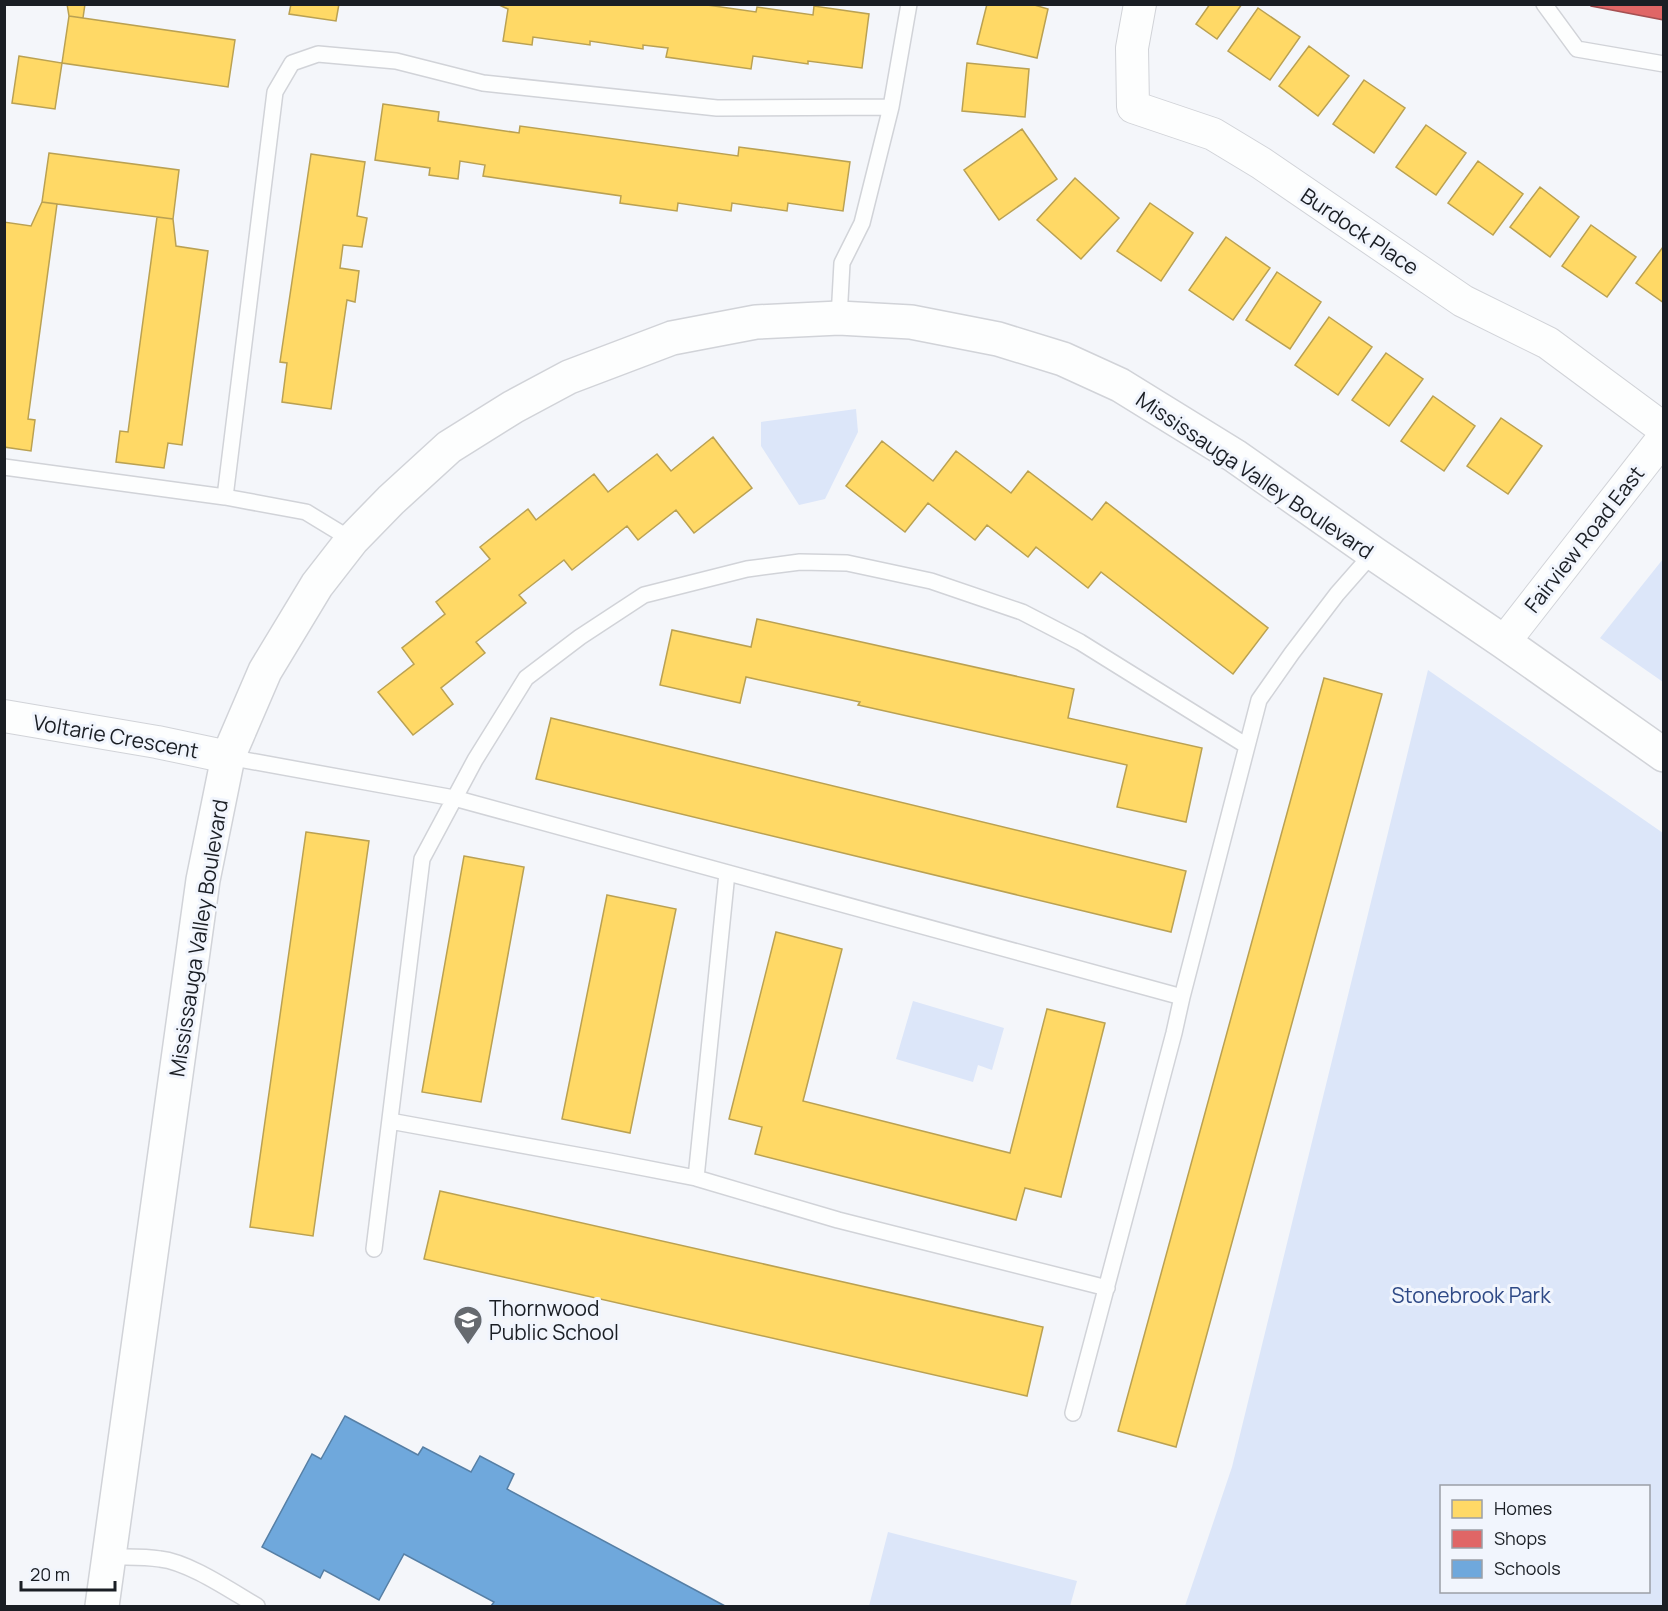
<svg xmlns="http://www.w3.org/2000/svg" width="1668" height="1611" font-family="Manrope,sans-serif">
<rect width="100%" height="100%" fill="#f4f6fa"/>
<path fill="#dce6f9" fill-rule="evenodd" d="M856 409 858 432 825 499 799 505 761 446V422Z
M1663 559V682L1600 638Z
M1428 670 1663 833V1606H1185L1232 1467ZM1648 1486V1592H1442V1486Z
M913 1001 1004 1028 992 1070 978 1065 973 1082 896 1059Z
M888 1532 1077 1581 1070 1606H869Z"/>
<path fill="#ffd966" stroke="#baa152" stroke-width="1.5" d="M67 4H85L83 18 69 16Z
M291 4H339L336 21 289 14Z
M497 4H700L756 12 757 7 813 15 814 6 869 14 862 68 808 61V64L753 56 751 69 666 57 668 48 643 45V49L590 41V45L533 37 532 45 503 41 508 9Z
M987 4H1031L1048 9 1037 58 977 44Z
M1210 4H1242L1217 39 1196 24Z
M1258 8 1300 37 1270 80 1228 51Z
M69 16 235 40 228 87 62 63Z
M1309 46 1349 76 1318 116 1279 86Z
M19 56 62 63 55 109 12 103Z
M967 63 1029 69 1025 117 962 111Z
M1364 80 1405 108 1374 153 1333 124Z
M383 104 439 112 438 121 519 133 520 126 738 156 739 147 850 162 843 211 788 203 787 211 732 203 731 211 678 203 677 211 620 203 621 196 483 176 485 165 460 161 458 179 429 175 430 168 375 160Z
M1426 125 1466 153 1436 195 1396 167Z
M1022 129 1057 179 999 220 964 170Z
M49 153 179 170 173 219 42 202Z
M311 154 365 162 357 216 367 218 362 247 343 245 340 268 359 271 355 302 347 300 331 409 282 402 287 363 280 362Z
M1478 161 1523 194 1493 235 1448 203Z
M1075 178 1119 218 1081 259 1037 220Z
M1540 187 1579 217 1550 257 1510 227Z
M42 202 57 204 28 419 35 420 31 451 4 447V222L31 226Z
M1150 203 1193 233 1161 281 1117 251Z
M157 217 173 219 176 246 208 251 182 445 168 443 164 468 116 462 120 431 128 432Z
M1591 225 1636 257 1607 297 1562 266Z
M1226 237 1270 268 1233 320 1189 290Z
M1663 247H1664V303L1636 283Z
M1277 272 1321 302 1290 349 1246 320Z
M1329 317 1372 347 1338 395 1295 365Z
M1386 353 1423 379 1389 426 1352 400Z
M1433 396 1475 426 1444 471 1401 441Z
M1501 418 1542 446 1508 494 1467 466Z
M713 437 752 488 694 533 676 510 638 540 627 526 572 570 564 560 519 595 526 603 476 642 485 653 441 688 453 704 413 735 378 692 414 664 402 648 445 614 436 602 490 559 480 547 528 509 536 520 594 474 608 492 657 454 671 471Z
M882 441 933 481 956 451 1011 493 1028 471 1092 520 1106 502 1268 628 1233 674 1101 572 1088 588 1036 547 1028 557 987 525 975 540 928 503 905 532 846 486Z
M757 619 1074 689 1068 718 1202 748 1186 822 1117 807 1127 765 858 705 860 702 746 677 740 703 660 685 672 630 751 647Z
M1324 678 1382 694 1176 1447 1118 1431Z
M551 718 1186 871 1171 932 536 779Z
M306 832 369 841 313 1236 250 1227Z
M464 856 524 867 481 1102 422 1092Z
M607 895 676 909 630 1133 562 1119Z
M776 932 842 949 803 1101 1010 1153 1047 1009 1105 1023 1061 1197 1025 1188 1016 1220 755 1154 762 1127 729 1119Z
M440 1191 1043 1327 1027 1396 424 1259Z"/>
<path fill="#e06666" stroke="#a55052" stroke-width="1.5" d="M1589 4H1664V20L1591 6Z"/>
<path fill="#6fa8dc" stroke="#567fa5" stroke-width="1.5" d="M345 1416 418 1455 423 1447 471 1472 480 1456 514 1474 507 1489 725 1606H491L494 1602 404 1554 379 1600 324 1570 320 1578 262 1547 312 1454 321 1459Z"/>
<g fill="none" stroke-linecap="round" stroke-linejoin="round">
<g stroke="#d1d3d8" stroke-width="18">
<path id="service" d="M1544 4 1577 49 1664 64
M839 318 842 263 862 223 891 107 909 4
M4 467 225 497 306 512 352 540
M225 497 275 92 292 63 318 54 396 61 483 83 717 108 891 107
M228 757 454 798 1182 997
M390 1121 609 1161 696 1178 838 1220 1107 1288
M696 1178 727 873
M374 1249 422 859 475 760 526 678 580 637 644 595 747 569 800 562 847 563 931 581 1022 612 1080 642 1247 746
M1073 1413 1174 1033 1182 997 1259 700 1292 653 1337 594 1373 553
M109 1557C126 1557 143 1556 160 1559 189 1562 231 1591 257 1606"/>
</g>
<g stroke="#d1d3d8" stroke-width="34">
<path id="minor" d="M1140 4 1132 48 1133 107 1213 134 1261 163 1463 301 1548 343 1664 429
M1504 642 1664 437
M4 716 157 742 228 757"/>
</g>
<g stroke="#d1d3d8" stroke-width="36">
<path id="tertiary" d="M102 1606 203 880 228 757 265 671 317 585 352 540 391 500 449 447 513 407 569 377 672 338 756 322 839 318 911 322 998 339 1063 359 1120 385 1235 456 1373 553 1504 642 1664 755"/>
</g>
<use href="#service" stroke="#fdfefe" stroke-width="15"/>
<use href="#minor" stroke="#fdfefe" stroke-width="32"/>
<use href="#tertiary" stroke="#fdfefe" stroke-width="33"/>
</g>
<defs>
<g id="school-pin" transform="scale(1.5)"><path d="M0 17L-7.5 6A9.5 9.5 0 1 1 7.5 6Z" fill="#666a6f" stroke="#f1f5fd"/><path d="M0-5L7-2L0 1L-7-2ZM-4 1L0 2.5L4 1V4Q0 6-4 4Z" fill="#fff"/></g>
</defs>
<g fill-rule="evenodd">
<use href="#school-pin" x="468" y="1320"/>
</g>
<g text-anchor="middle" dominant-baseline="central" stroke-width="6" stroke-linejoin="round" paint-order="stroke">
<g font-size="21" fill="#1a1e24" stroke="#f1f5fd">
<text transform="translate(1360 231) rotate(34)">Burdock Place</text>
<text transform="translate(1255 475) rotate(34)">Mississauga Valley Boulevard</text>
<text transform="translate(1584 539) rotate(-52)">Fairview Road East</text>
<text transform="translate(116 736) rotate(10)">Voltarie Crescent</text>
<text transform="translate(198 938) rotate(-81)">Mississauga Valley Boulevard</text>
</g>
<g font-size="21" fill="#2e4986" stroke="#f1f5fd">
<text x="1471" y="1295">Stonebrook Park</text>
</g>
<g font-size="21" fill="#1a1e24" stroke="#f1f5fd" text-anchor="start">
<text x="489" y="1308">Thornwood<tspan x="489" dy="24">Public School</tspan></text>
</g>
</g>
<rect width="1668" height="1611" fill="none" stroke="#1a1e24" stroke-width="12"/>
<rect x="1440" y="1485" width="210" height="108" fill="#f1f5fd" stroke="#9b9fa6" stroke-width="1.5"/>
<rect x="1452" y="1500" width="30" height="18" fill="#ffd966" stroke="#9b9fa6" stroke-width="1.5"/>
<text x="1494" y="1515" font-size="18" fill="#1a1e24">Homes</text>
<rect x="1452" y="1530" width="30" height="18" fill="#e06666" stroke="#9b9fa6" stroke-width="1.5"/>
<text x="1494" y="1545" font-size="18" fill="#1a1e24">Shops</text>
<rect x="1452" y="1560" width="30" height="18" fill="#6fa8dc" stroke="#9b9fa6" stroke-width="1.5"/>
<text x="1494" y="1575" font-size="18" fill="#1a1e24">Schools</text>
<path d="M21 1581v9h94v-9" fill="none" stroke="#1a1e24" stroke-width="3"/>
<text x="30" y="1581" font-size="18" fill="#1a1e24" stroke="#f1f5fd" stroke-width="4.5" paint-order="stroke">20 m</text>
</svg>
